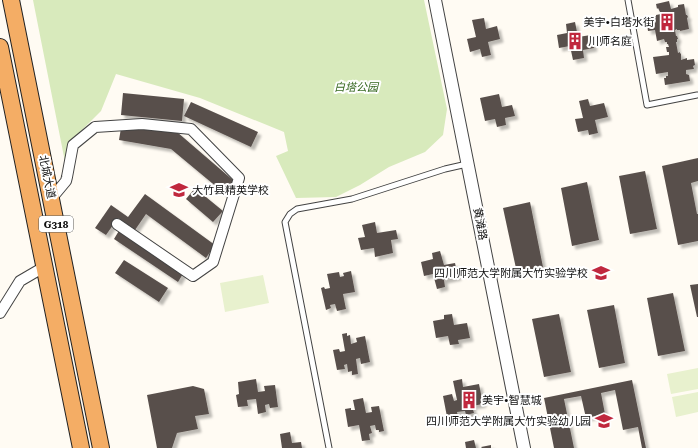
<svg xmlns="http://www.w3.org/2000/svg" width="698" height="448" font-family="'Roboto Serif','Noto Sans SC',serif">
<defs>
<filter id="shadow"><feDropShadow dx="3.5" dy="3.5" stdDeviation="1" flood-color="#0004"/></filter>
</defs>
<rect width="100%" height="100%" fill="#fffbf3"/>
<path fill="#d8eabc" d="M33 0H424L447 109 443 135 425 152 389 167 360 185 336 197 296 198 276 156 288 151 284 132 200 98 116 74 101 111 73 139 66 167Z"/>
<path fill="#e8f1ce" d="M263 275 269 303 225 312 220 283Z
M698 368V389L671 394 667 374Z
M698 392V412L676 417 672 397Z"/>
<path fill="#59504c" filter="url(#shadow)" d="M669 1 671 9 678 7V5L684 4 686 15H687L688 17 687 18 689 29 680 31V30H677V29L675 30 676 36H677L678 39H677V42H676L678 53 680 52V54L681 53V60L687 58V60L694 59 695 65 693 66 694 69 686 70V74L689 75 690 81 665 85 664 78H666V76H668V72L656 74 653 57 669 55V52H667L666 47H669L668 44H667V42H665L664 39 657 41 655 30 648 31 646 18 656 16V15L661 14 658 8 657 9 656 4Z
M484 18 486 29 497 26 500 39 488 42 491 55 482 57 480 49 470 52 467 39 476 37 472 20Z
M575 22 578 37 591 35 594 48 583 50 584 58 573 60 570 46 559 48 557 35 567 33 566 24Z
M123 93 184 99 182 121 121 115Z
M499 94 502 107 512 105 515 116 505 118 506 125 497 127 495 119 485 121 480 98Z
M588 99 590 106 604 103 608 117 595 120 598 133 589 135 588 130 578 132 575 119 583 118 579 101Z
M191 102 258 132 251 147 184 116Z
M121 128 177 132 234 181 224 193 171 149 119 140Z
M698 158V181L691 183 697 214H698V241L678 245 662 166Z
M645 171 657 229 630 234 619 176Z
M587 182 599 240 572 246 561 188Z
M195 188 223 211 213 222 186 199Z
M145 194 215 245 206 258 146 214 135 230 118 218 106 235 95 228 111 205 128 217Z
M530 202 543 267 517 273 503 208Z
M375 222 377 233 396 230 398 239 391 240 393 253 375 257 374 248 361 250 358 238 365 237 362 225Z
M120 229 184 272 178 282 114 239Z
M440 251 444 265 455 263 458 277 444 280 445 287 437 289 433 274 424 276 421 262 433 259 432 253Z
M124 260 168 288 159 302 115 273Z
M351 271 355 292 343 294 346 309 337 311 335 304 330 305 331 308 326 310 321 288 324 287 325 289 330 288 327 274 339 272 340 277 344 276 343 273Z
M698 284V317H697L690 285Z
M673 293 685 351 658 356 647 298Z
M614 305 625 363 599 368 587 310Z
M452 314 454 325 467 323 470 338 458 340 459 344 450 345 448 336 436 338 433 321 444 319V315Z
M559 314 571 372 544 377 532 319Z
M347 333V336L350 335 351 344 357 342 356 338 365 336 370 362 361 364 360 358 356 359 358 374 352 375V371L348 372 347 364 344 365 345 369 337 370 333 350 339 349 340 352 345 351 342 334Z
M256 379 258 392 265 391 264 386 275 385 278 407 270 408 269 404 265 405 266 412 258 414 256 399 247 400 248 406 238 407 236 395 239 394 238 382Z
M462 379 463 387 479 384 483 404 472 406 474 413 466 415 465 411 457 412 459 420 448 422 443 396 452 394 454 401 457 400 453 381Z
M632 380 646 448H642L638 427 623 430 615 390 601 393 605 414 586 418 581 396 564 399 574 448H554L544 398Z
M193 386 204 389 209 414 195 416 198 429 177 433 172 448H157L147 395Z
M363 398 366 413 372 412 371 407 379 406 384 431 379 432V430H376L375 425 370 426 372 433 369 434 370 440 362 441 359 425 348 427 345 409 351 408V410H355L353 400Z
M290 432 292 443 301 442 302 448H282L280 434Z
M474 440 476 448H466L465 442Z
M491 445V448H482L481 447Z"/>
<g fill="none" stroke-linecap="round" stroke-linejoin="round">
<g stroke="#434343" stroke-width="7">
<path id="service" d="M628 0 647 105 697 95
M329 448 285 222 290 214 297 209 352 199 445 169 467 164"/>
</g>
<g stroke="#434343" stroke-width="12">
<path id="minor" d="M51 199 66 181 67 177 73 145 95 127 142 124 191 129 239 178 213 262 193 276 117 224
M0 313 20 281 44 267"/>
</g>
<g stroke="#434343" stroke-width="14">
<path id="tertiary" d="M435 0 524 448"/>
</g>
<g stroke="#212121" stroke-width="18">
<path id="trunk" d="M11 0 101 448
M0 47 81 448"/>
</g>
<use href="#service" stroke="#fff" stroke-width="5"/>
<use href="#minor" stroke="#fff" stroke-width="10"/>
<use href="#tertiary" stroke="#fff" stroke-width="12"/>
<use href="#trunk" stroke="#f4ad65" stroke-width="16"/>
</g>
<defs>
<g id="building-bare" transform="scale(1.38)"><path d="M-4-6H4V6H1V3H-1V6H-4ZM-2.5-4.3h1.7v1.8h-1.7ZM.8-4.3h1.7v1.8H.8ZM-2.5-1h1.7V.8h-1.7ZM.8-1h1.7V.8H.8Z" fill="#c0283e" stroke="#fff" stroke-width="2.5" paint-order="stroke"/></g>
<g id="school-bare" transform="scale(1.38)"><path d="M0-5L7-2L0 1L-7-2ZM-4 1L0 2.5L4 1V4Q0 6-4 4Z" fill="#c0283e" stroke="#fff" stroke-width="2.5" paint-order="stroke"/></g>
</defs>
<g fill-rule="evenodd">
<use href="#building-bare" x="667" y="22"/>
<use href="#building-bare" x="575" y="41"/>
<use href="#school-bare" x="179" y="190"/>
<use href="#school-bare" x="601" y="273"/>
<use href="#building-bare" x="469" y="400"/>
<use href="#school-bare" x="604" y="421"/>
</g>
<g text-anchor="middle" dominant-baseline="central" stroke-width="4" stroke-linejoin="round" paint-order="stroke">
<rect fill="#fff" stroke="#585858" stroke-width="1" x="39" y="216" width="34" height="16" rx="3"/>
<g font-size="10" font-weight="bold" fill="#101010">
<text x="56" y="224">G318</text>
</g>
<g font-size="11" fill="#101010" stroke="#fff" text-anchor="end">
<text x="654" y="22">美宇•白塔水街</text>
<text x="588" y="41" text-anchor="start">川师名庭</text>
<text x="192" y="190" text-anchor="start">大竹县精英学校</text>
<text x="588" y="273">四川师范大学附属大竹实验学校</text>
<text x="482" y="400" text-anchor="start">美宇•智慧城</text>
<text x="591" y="421">四川师范大学附属大竹实验幼儿园</text>
</g>
<g font-size="11" font-style="italic" fill="#366820" stroke="#fff">
<text x="356" y="87">白塔公园</text>
</g>
<g font-size="11" fill="#101010" stroke="#fff">
<text transform="translate(47 177) rotate(79)">北城大道</text>
<text transform="translate(480 224) rotate(79)">黄滩路</text>
</g>
</g>
</svg>
